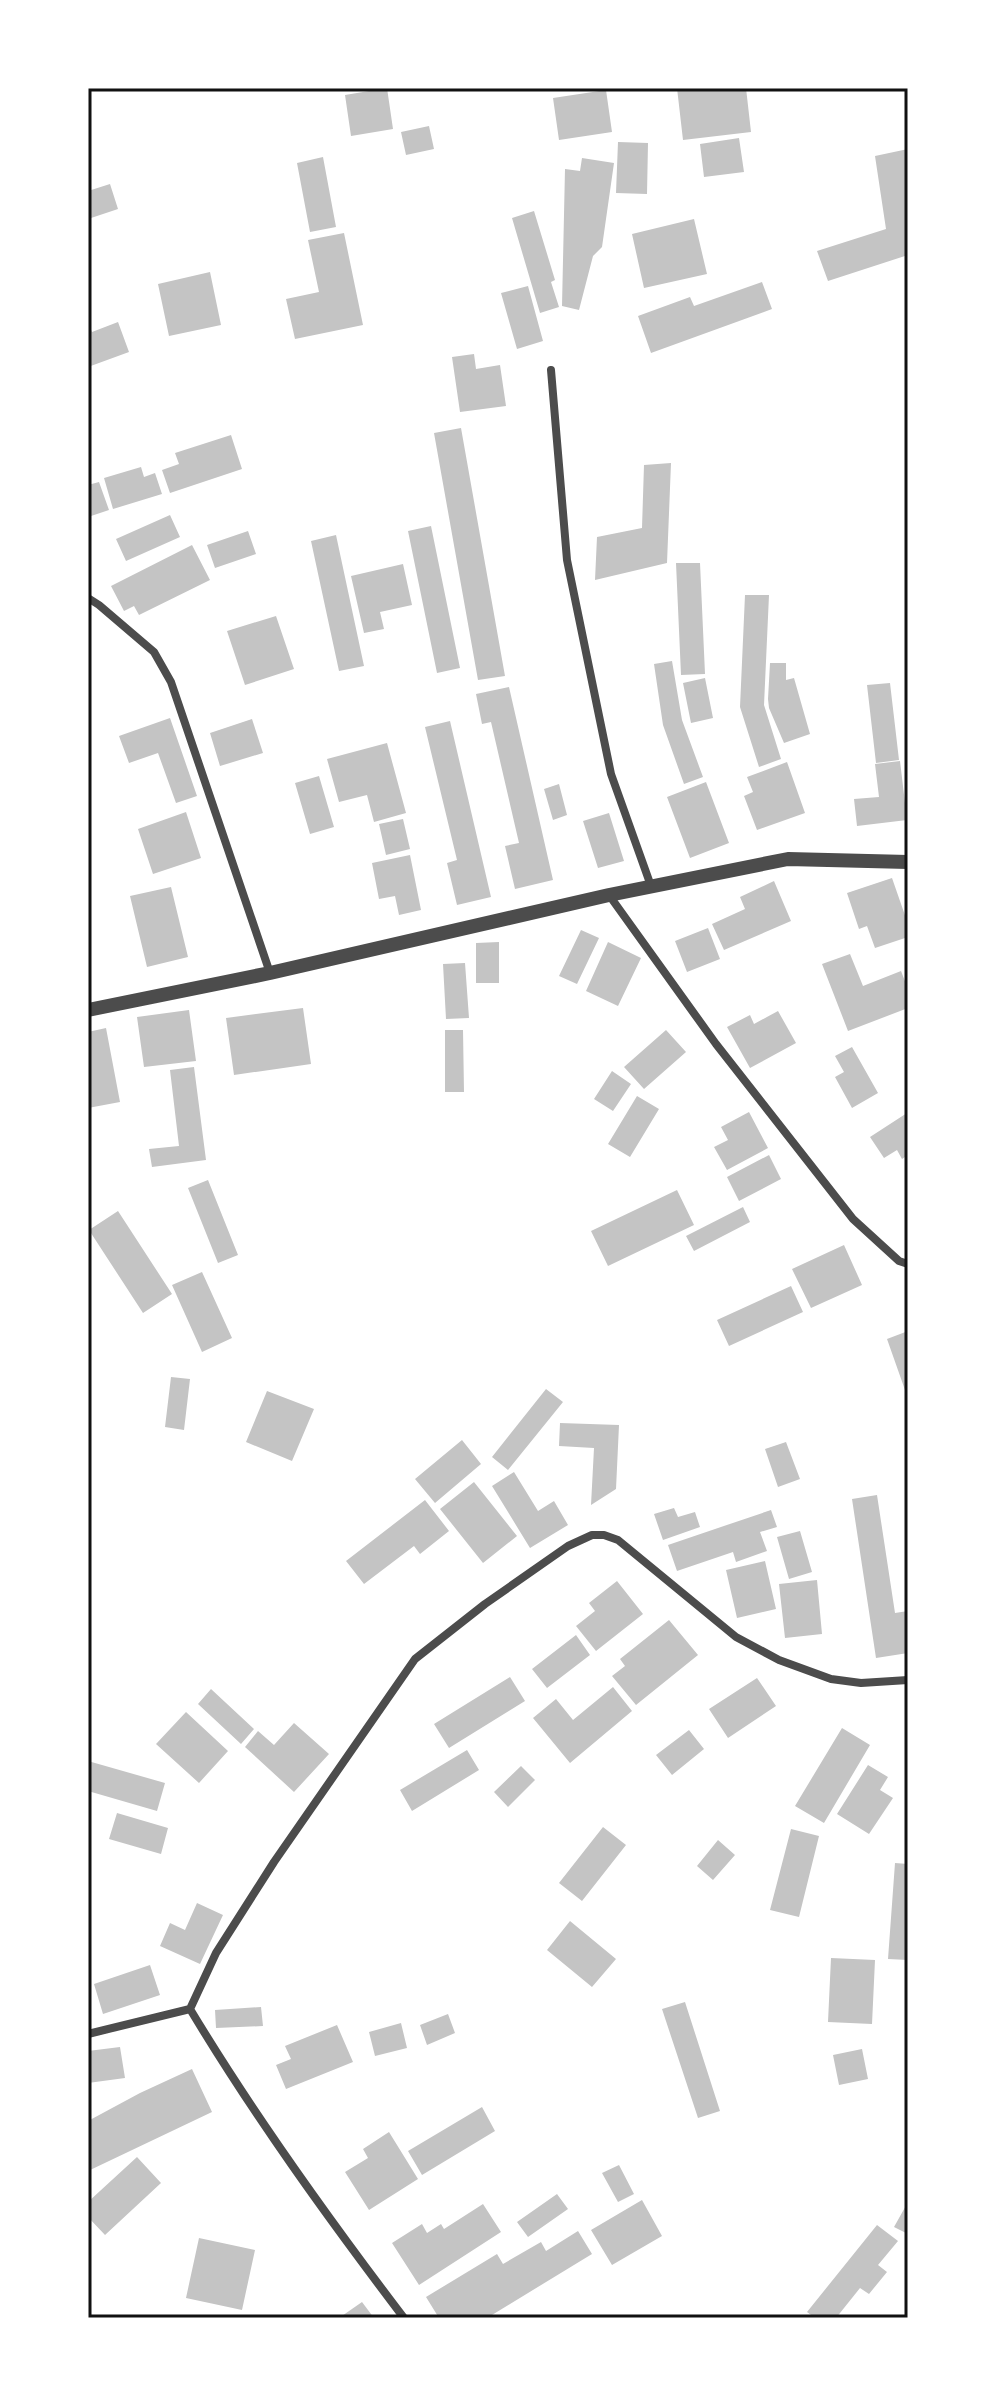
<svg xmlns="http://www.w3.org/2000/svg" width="996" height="2406" font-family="Montserrat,sans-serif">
<rect width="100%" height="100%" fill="#fff"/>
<path fill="#c4c4c4" d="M387 88 393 129 351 136 345 95Z
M677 88H746L751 132 683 140Z
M606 90 612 132 559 140 553 98Z
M429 126 434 149 406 155 401 132Z
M739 138 744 172 704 177 700 144Z
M618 142 648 143 647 194 616 193Z
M908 149V255L828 281 817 251 886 229 875 156Z
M323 157 336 227 310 232 297 163Z
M582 158 614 163 602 247 593 256 579 310 562 306 565 169 580 171Z
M110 184 118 209 88 219V191Z
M534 211 555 280 551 282 559 307 540 313 512 218Z
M694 219 707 274 644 288 632 234Z
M344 233 363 325 295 339 286 299 319 292 308 240Z
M210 272 221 325 169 336 158 284Z
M762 282 772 309 651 353 638 316 690 297 694 306Z
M528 286 543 341 517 349 501 293Z
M118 322 129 352 88 367V323L92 332Z
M474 354 476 369 500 365 506 406 460 412 452 357Z
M461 428 505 676 478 680 434 433Z
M231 435 242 469 170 493 162 470 179 464 175 453Z
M671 463 667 563 595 580 597 537 642 528 644 465Z
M141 467 144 477 155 473 162 494 113 509 104 478Z
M99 482 109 510 88 517V485Z
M170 515 180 537 126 561 116 539Z
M431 526 460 668 437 673 408 531Z
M248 531 256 554 215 568 207 545Z
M336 535 364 666 339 671 311 541Z
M192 545 210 580 139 615 134 606 124 611 111 586Z
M676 563H700L705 674 681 675Z
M403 564 412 605 380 612 384 629 364 633 351 576Z
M745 595H769L764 705 781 759 759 767 740 707Z
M276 616 294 669 245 685 227 631Z
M672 661 682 720 703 777 684 784 663 725 654 664Z
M770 663H786V680L794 678 810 734 784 743 769 708 768 699Z
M705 678 713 718 691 723 683 683Z
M890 683 899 760 876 763 867 685Z
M509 687 553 880 515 889 505 846 519 843 491 722 482 724 476 694Z
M170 718 197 796 176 803 158 753 129 763 119 736Z
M252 719 263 753 220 766 210 733Z
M450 721 491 897 457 905 447 863 457 860 425 727Z
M387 743 406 813 374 822 367 795 339 802 327 759Z
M900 761 907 820 857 826 854 799 879 797 875 764Z
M787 762 805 813 757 830 744 796 753 792 747 777Z
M319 776 334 827 310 834 295 783Z
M706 782 729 843 690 858 667 797Z
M559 784 567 815 553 820 544 789Z
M186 812 201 858 153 874 138 829Z
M609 813 624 861 598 868 583 821Z
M403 819 410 849 386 855 379 824Z
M410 855 421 910 399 915 395 896 379 899 372 863Z
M892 878 908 924V937L875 948 867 926 859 929 847 893Z
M774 881 791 921 724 950 712 924 745 909 740 897Z
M171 887 188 957 147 967 130 896Z
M708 928 720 959 687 972 675 941Z
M581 930 599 938 577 984 559 976Z
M499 942V983H476V943Z
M608 942 641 958 618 1006 586 991Z
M850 954 863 986 901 971 908 989V1008L848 1031 822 964Z
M465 963 469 1018 446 1019 443 964Z
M303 1008 311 1064 234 1075 226 1018Z
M189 1010 196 1061 144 1067 137 1017Z
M778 1011 796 1043 750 1068 727 1027 750 1015 754 1024Z
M106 1028 120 1102 88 1108V1032Z
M445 1030H463L464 1092H445Z
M666 1030 686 1052 644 1089 624 1067Z
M852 1047 878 1093 852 1108 835 1077 844 1072 835 1056Z
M194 1067 206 1160 152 1167 149 1149 179 1146 170 1070Z
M612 1071 631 1084 613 1111 594 1099Z
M637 1096 659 1109 630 1157 608 1144Z
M749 1112 768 1148 727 1170 714 1147 728 1140 721 1127Z
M907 1113 908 1155 902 1159 897 1150 884 1158 870 1137Z
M769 1155 781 1179 739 1201 727 1177Z
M208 1180 238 1255 218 1263 188 1188Z
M677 1190 694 1225 608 1266 591 1231Z
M743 1207 750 1222 694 1251 686 1236Z
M118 1211 172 1294 143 1313 89 1230Z
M844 1245 862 1285 811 1308 792 1269Z
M202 1272 232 1338 202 1352 172 1285Z
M791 1286 803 1312 729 1346 717 1320Z
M908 1331V1389L905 1390 887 1339Z
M171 1377 190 1379 184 1430 165 1427Z
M546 1389 563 1402 508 1470 492 1457Z
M267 1391 314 1409 292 1461 246 1442Z
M560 1423 619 1425 616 1489 591 1505 594 1448 559 1446Z
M462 1440 481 1464 435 1503 415 1479Z
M786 1442 800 1479 778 1487 765 1449Z
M514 1472 538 1511 554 1501 568 1525 530 1548 492 1486Z
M474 1482 517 1536 483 1563 440 1509Z
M877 1495 895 1613 908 1611V1653L876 1658 852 1499Z
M425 1500 449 1531 420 1554 414 1546 364 1584 346 1561Z
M674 1508 678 1517 695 1512 700 1527 663 1540 654 1514Z
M771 1510 777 1527 760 1532 767 1551 736 1562 733 1552 677 1571 668 1545Z
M800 1531 812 1572 789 1579 777 1537Z
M765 1561 776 1609 737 1618 726 1570Z
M817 1580 822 1634 785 1638 779 1584Z
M617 1581 643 1614 596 1651 576 1626 595 1611 589 1603Z
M669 1620 698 1655 636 1705 612 1676 625 1666 620 1659Z
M576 1635 590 1655 547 1688 532 1669Z
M510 1677 525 1701 449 1748 434 1724Z
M757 1678 776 1706 728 1738 709 1709Z
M613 1687 632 1711 570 1763 533 1718 556 1699 573 1720Z
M211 1689 254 1729 241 1744 198 1704Z
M186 1712 228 1751 199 1783 156 1744Z
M294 1723 329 1754 294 1792 245 1747 258 1731 274 1745Z
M842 1728 870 1745 824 1823 795 1806Z
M689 1730 704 1749 672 1775 656 1755Z
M467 1750 479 1770 412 1811 400 1790Z
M88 1761 165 1783 157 1811 88 1791Z
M868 1765 888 1777 880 1790 893 1798 869 1834 837 1814Z
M521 1766 535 1780 508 1807 494 1792Z
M117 1813 168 1828 161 1854 109 1839Z
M603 1827 626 1845 582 1901 559 1883Z
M791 1829 819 1836 799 1917 770 1910Z
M718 1840 735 1855 713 1880 697 1866Z
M895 1863 908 1864V1960L888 1959Z
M197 1903 223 1915 200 1964 160 1946 170 1923 185 1930Z
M570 1921 616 1959 592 1987 547 1950Z
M831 1958 875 1960 872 2024 828 2022Z
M150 1965 160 1995 103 2014 94 1984Z
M685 2002 720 2111 698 2118 662 2009Z
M261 2007 263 2026 216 2028 215 2010Z
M448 2014 455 2033 427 2045 420 2025Z
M401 2023 407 2048 375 2056 369 2032Z
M337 2025 353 2062 286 2089 276 2065 291 2059 285 2046Z
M120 2047 125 2078 88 2083V2051Z
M862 2049 868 2079 839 2085 833 2055Z
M192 2069 212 2112 88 2171V2121L140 2093Z
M482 2107 495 2131 422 2175 408 2151Z
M389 2132 418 2179 369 2210 345 2172 368 2158 363 2149Z
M137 2157 161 2183 105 2235 88 2217V2202Z
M619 2165 634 2194 618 2202 602 2173Z
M557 2194 568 2209 528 2237 517 2222Z
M642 2200 662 2236 612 2265 591 2230Z
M908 2202V2234L894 2227Z
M483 2204 501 2232 419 2285 392 2243 422 2224 427 2233 441 2224 444 2229Z
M877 2225 898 2241 878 2265 887 2272 869 2294 860 2288 836 2318H815L807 2312Z
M578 2231 592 2254 487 2318H439L426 2297 497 2254 503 2264 541 2242 546 2251Z
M199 2238 255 2250 242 2310 186 2298Z
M362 2302 374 2318H339Z"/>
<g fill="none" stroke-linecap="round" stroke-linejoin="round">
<path stroke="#4c4c4c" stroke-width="8" d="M551 370 567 560 611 774 651 886
M88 598 99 605 154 652 171 682 270 973
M609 895 716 1044 853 1219 899 1261 908 1264
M190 2009 216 1953 274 1862 415 1659 485 1604 568 1546 592 1535H604L618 1540 736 1637 779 1660 831 1679 861 1683 908 1680
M88 2034 190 2009C255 2117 328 2218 404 2318"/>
<path stroke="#4c4c4c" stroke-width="14" d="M88 1010 270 973 609 895 788 859 908 862"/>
</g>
<rect width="996" height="2406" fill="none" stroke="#ffffff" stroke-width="180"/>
<rect x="90" y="90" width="816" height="2226" fill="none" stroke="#111" stroke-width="3"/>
</svg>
